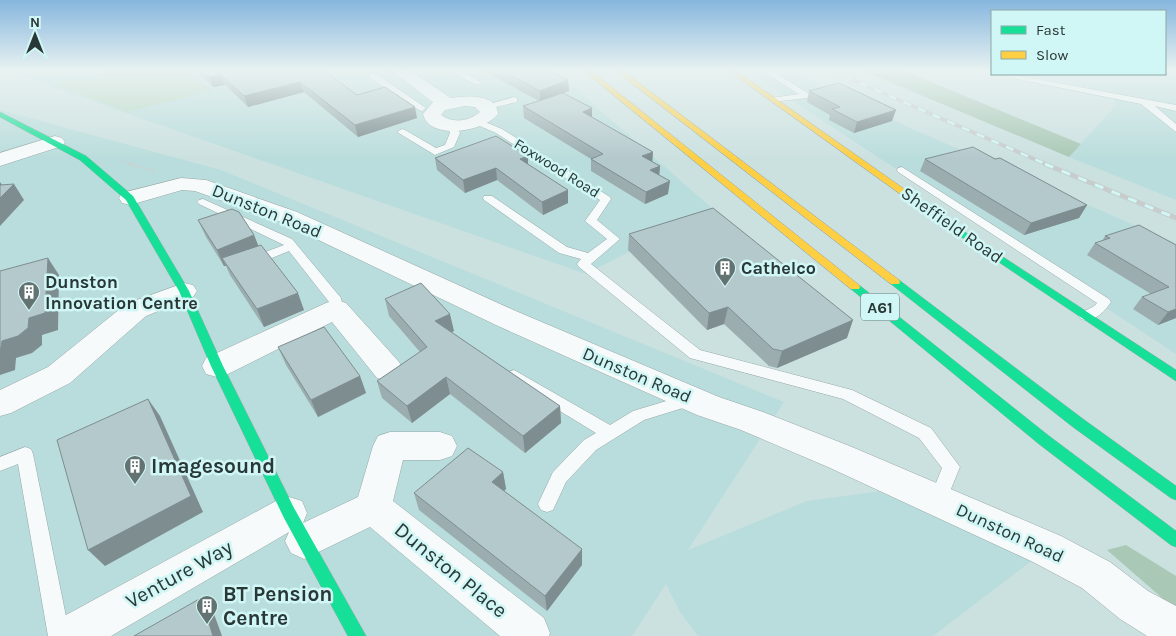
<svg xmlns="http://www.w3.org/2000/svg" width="1176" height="636" font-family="Karla,sans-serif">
<rect width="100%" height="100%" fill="#cbe1e0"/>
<path fill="#b9dddc" d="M3 70H554L713 209 586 274Z
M746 70H789L910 128 1176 243V354Z
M1166 70H1176V200L1069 157 1117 104 1107 92 1021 74H1145L1163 77Z
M0 110 221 170 784 402 688 550 807 501 882 491 1047 549 933 636H698L680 612 666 584 632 636H0Z"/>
<path fill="#b9d8c4" d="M116 70H191L212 91 127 112 54 84Z"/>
<path fill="#a9c8b5" d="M861 70H902L1081 144 1069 157Z
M1126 545 1176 576V610L1107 550Z"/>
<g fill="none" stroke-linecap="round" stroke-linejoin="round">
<g stroke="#97a8a7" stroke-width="1">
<path id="lane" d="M449 70H459L483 83 476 85Z
M761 70H771L811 95 807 98 771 102V98L799 94Z
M370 74H376L426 108 422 111 419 110 370 78Z
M1009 74 1176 105V111L1155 106 1176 124V132L1141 104 1012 78 1008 76Z
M514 97 517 98V102L487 109 483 106Z
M478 119 502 129 610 197 611 199 597 220 620 239 591 264 700 350 852 390 931 428 960 467 944 506 938 508 932 506 929 500 942 468 919 438 843 399 690 358 579 267 577 264 581 259 559 253 484 200 483 198 484 196H492L567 247 588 253 607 239 585 221 600 200 496 133 475 124 473 122Z
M452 122 455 123 460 133 454 147 435 155 397 132 402 129 405 130 436 148 445 145 450 133 447 125Z
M902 167 1109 299 1111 302C1104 312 1094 323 1081 319L1079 316C1083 309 1092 310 1097 303L898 172 897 170 898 168Z
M203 199 292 239 341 298 343 309 341 312H331L329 302 289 251 257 264H249L247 261 249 258 284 245 199 204 197 202 199 200Z
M514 370 610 425 633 411 693 393 699 395 701 399 699 403 644 420 596 450 566 482 553 510 547 512 541 510 538 504 553 472 584 440 596 433 509 380 506 376 509 372Z
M25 447 31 449 33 454 70 636H48L18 464 0 471V457Z"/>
</g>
<g stroke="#97a8a7" stroke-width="1">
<path id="street" d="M391 70H409L451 98C465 96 497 93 498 114 485 132 429 141 423 114L433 102ZM465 106 475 107 480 112C469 121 454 124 441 115L445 110Z
M55 136 62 138 65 142 62 146 0 166V153Z
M181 178 206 180 297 212 518 312 719 397 763 412 852 447 1061 536 1110 562 1148 591 1176 606V636H1147L1120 619 1082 588 1033 562 828 467 741 430 697 415 498 326 281 222 195 191 182 190 130 205 122 203 119 198 122 193Z
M184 283 193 285 197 291 193 297 146 316 70 383 11 413 0 416V390L48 367 126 304Z
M336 300 346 303 399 362 403 370 399 378 388 381 377 378 332 322 228 374 217 377 206 374 202 366 206 358 326 303Z
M390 432H440L452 436 457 446 452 456 440 460H403L393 501 544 618 550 633 549 636H500L370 527 304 559 291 553 285 541 289 532 111 636H49L55 621 276 501 289 497 302 501 307 513 303 523 358 497 373 446 378 436Z"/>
</g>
<g stroke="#97a8a7" stroke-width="1">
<path id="fast" d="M0 112 86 156 133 196 189 291 223 366 294 508 366 636H348L284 518 211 366 179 291 126 200 80 160 0 117Z
M948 221 1176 370V381L945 226V222Z
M895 279 899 280 1083 419 1176 486V500L1171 498 1073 427 891 284 890 282Z
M855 284 859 285 1049 436 1176 531V547L1171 545 1039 444 851 289 850 287Z"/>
</g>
<g stroke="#97a8a7" stroke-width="1">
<path id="slow" d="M583 70H590L859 285 860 287 859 289H851Z
M615 70H622L899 280 900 282 899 284H891Z
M728 70H735L951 222V226H945Z"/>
</g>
<path stroke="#cbd1d1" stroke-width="2" stroke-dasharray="2 2" stroke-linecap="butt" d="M120 161 134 165"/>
<path stroke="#cbd1d1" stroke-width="2.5" stroke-dasharray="2 2" stroke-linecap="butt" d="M129 164 155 171"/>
<use href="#lane" fill="#f7fafa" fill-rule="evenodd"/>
<use href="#street" fill="#f7fafa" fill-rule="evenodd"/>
<use href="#fast" fill="#16e098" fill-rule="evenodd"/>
<use href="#slow" fill="#ffcf43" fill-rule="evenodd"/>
<g stroke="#c7cdcd" stroke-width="4">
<path id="rail-far1" d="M830 70 1048 165"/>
</g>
<g stroke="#c7cdcd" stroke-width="5">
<path id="rail" d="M1045 164 1176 218"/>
</g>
<use href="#rail-far1" stroke="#d0f6f5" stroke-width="2.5" stroke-dasharray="8" stroke-linecap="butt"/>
<use href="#rail" stroke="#d0f6f5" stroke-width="3" stroke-dasharray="9" stroke-linecap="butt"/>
</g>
<path fill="#9badaf" d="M196 70H323L357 95 417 118 358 137 304 92 248 107 225 85 213 87Z
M482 70H548L569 91 560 94 592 108V117L653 152 652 162 660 166 659 175 668 194 645 204 591 171V159L524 118 523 106 539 101Z
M809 91 892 121 854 133 829 120 830 115 807 102Z
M435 158 528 164 568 203 543 215 497 180 465 193 437 170Z
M925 159H995L1087 205 1079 218 1024 235 920 171Z
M198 220 254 235 258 246 304 310 264 327 230 275 226 266H224L206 237Z
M629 234 847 338 777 368 769 366 724 324 707 330 628 250Z
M1105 236 1176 245V318L1158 325 1133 309 1142 297 1151 294 1087 255 1095 243 1102 241Z
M385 299 454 331 451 332 560 406 561 423 525 453 450 394 412 423 382 398 377 381 420 352 389 316Z
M278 347 360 376 366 393 318 417 286 365Z
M503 472 506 489 504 491 582 565 547 611 419 510 414 493Z"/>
<path fill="#7e8d8f" d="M220 74 225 85 213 87 209 77Z
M568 80 569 91 540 102V91Z
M300 82 304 92 248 107 244 96Z
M415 107 417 118 358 137 355 125Z
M592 108V120L583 112Z
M896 110 892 121 854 133 857 122Z
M653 152 652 164 642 156Z
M528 156V168L520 159Z
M660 166 659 178 650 170Z
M496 168 497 180 465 193 463 180Z
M670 181 668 194 645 204 646 192Z
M0 182 6 191 14 184 24 200 0 226Z
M568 190V203L543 215 542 202Z
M1087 205 1079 218 1024 235 1031 223Z
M254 235 261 252 222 258 226 266H224L217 250Z
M48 258 59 275 58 330 42 335V345L32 353 16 358 15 370 0 375V353L2 341Z
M298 293 304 310 264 327 257 309Z
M728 307 724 324 707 330 709 313Z
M1176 309V318L1158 325 1168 312Z
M450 314 454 331 438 338 435 321Z
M853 320 847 338 777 368 782 351Z
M360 376 366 393 318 417 311 400Z
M446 377 450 394 412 423 407 406Z
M148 399 160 416 203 512 105 566 88 550Z
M560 406 561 423 525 453 523 436Z
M503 472 506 489 495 499 492 482Z
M582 549V565L547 611 545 596Z
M201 598 214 614 222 636H213Z"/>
<path fill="#b4c9cc" stroke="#7e8d8f" d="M202 70H323L357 95 385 87 415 107 355 125 300 82 244 96 220 74 209 77Z
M501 70H548L568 80 540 91Z
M839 83 896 110 857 122 832 109 840 107 809 91Z
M563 93 592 108 583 112 653 152 642 156 660 166 650 170 670 181 646 192 591 159 603 154 523 106Z
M496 136 528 156 520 159 568 190 542 202 496 168 463 180 435 158Z
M973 147 995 159 1000 158 1087 205 1031 223 925 159Z
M14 184 0 198V185Z
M713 208 853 320 782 351 773 349 728 307 709 313 629 234Z
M232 209 239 212 254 235 217 250 198 220Z
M1139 225 1176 245V309L1168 312 1142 297 1169 287 1095 243 1110 238 1105 236Z
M261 245 298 293 257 309 222 258Z
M48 258 45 313 29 318 28 328 18 336 2 341 0 353V271Z
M421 283 450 314 435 321 560 406 523 436 446 377 407 406 377 381 427 347 385 299Z
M324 327 360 376 311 400 278 347Z
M148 399 191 496 88 550 57 440Z
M468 448 503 472 492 482 582 549 545 596 414 493Z
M201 598 213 636H134Z"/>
<linearGradient id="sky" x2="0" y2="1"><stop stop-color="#86b6de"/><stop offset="0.44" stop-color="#e8f2f1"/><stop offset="1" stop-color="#e8f2f1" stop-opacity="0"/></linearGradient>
<rect width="1176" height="159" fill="url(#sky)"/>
<defs>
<g id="building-pin" transform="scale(1.125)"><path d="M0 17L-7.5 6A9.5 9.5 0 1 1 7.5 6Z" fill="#627372" stroke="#d0f6f5"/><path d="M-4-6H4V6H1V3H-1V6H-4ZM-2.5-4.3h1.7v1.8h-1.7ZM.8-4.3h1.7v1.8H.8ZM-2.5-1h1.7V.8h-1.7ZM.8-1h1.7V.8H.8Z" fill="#fff"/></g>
</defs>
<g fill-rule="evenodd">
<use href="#building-pin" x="725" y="268"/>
<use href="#building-pin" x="29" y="292"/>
<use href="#building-pin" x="135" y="466"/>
<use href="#building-pin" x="207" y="606"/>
</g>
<g text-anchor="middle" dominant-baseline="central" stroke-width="5" stroke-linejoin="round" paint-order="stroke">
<g font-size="15" fill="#293837" stroke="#d0f6f5">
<text transform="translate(557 168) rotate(32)">Foxwood Road</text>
</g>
<rect fill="#d0f6f5" stroke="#5b7170" stroke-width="1" x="861" y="293.5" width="38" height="27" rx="4"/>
<g font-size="16" font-weight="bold" fill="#293837">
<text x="880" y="307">A61</text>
</g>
<g font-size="18" fill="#293837" stroke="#d0f6f5">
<text transform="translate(267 211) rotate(22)">Dunston Road</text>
<text transform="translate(952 225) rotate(35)">Sheffield Road</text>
<text transform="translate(637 375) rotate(23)">Dunston Road</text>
<text transform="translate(1010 533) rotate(25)">Dunston Road</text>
</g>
<g font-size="18" font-weight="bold" fill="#293837" stroke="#d0f6f5" text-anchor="start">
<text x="741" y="268">Cathelco</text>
<text x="45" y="282">Dunston<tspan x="45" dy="21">Innovation Centre</tspan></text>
</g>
<g font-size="21" font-weight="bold" fill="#293837" stroke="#d0f6f5" text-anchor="start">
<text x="151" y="466">Imagesound</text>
<text x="223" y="594">BT Pension<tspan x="223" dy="24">Centre</tspan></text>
</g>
<g font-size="21" fill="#293837" stroke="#d0f6f5">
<text transform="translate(451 570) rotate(39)">Dunston Place</text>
<text transform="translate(179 574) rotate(-29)">Venture Way</text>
</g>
</g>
<rect x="991" y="10" width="175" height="65" fill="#d0f6f5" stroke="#8daaa9"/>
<rect x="1001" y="26" width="25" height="8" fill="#16e098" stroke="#8daaa9"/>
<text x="1036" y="35" font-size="15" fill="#293837">Fast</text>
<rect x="1001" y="51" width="25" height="8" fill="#ffcf43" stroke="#8daaa9"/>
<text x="1036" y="60" font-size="15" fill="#293837">Slow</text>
<g transform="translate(35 35)" stroke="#d0f6f5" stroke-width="4" paint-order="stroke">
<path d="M0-4L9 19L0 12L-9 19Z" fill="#293837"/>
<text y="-8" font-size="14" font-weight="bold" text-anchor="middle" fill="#293837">N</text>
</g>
</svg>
